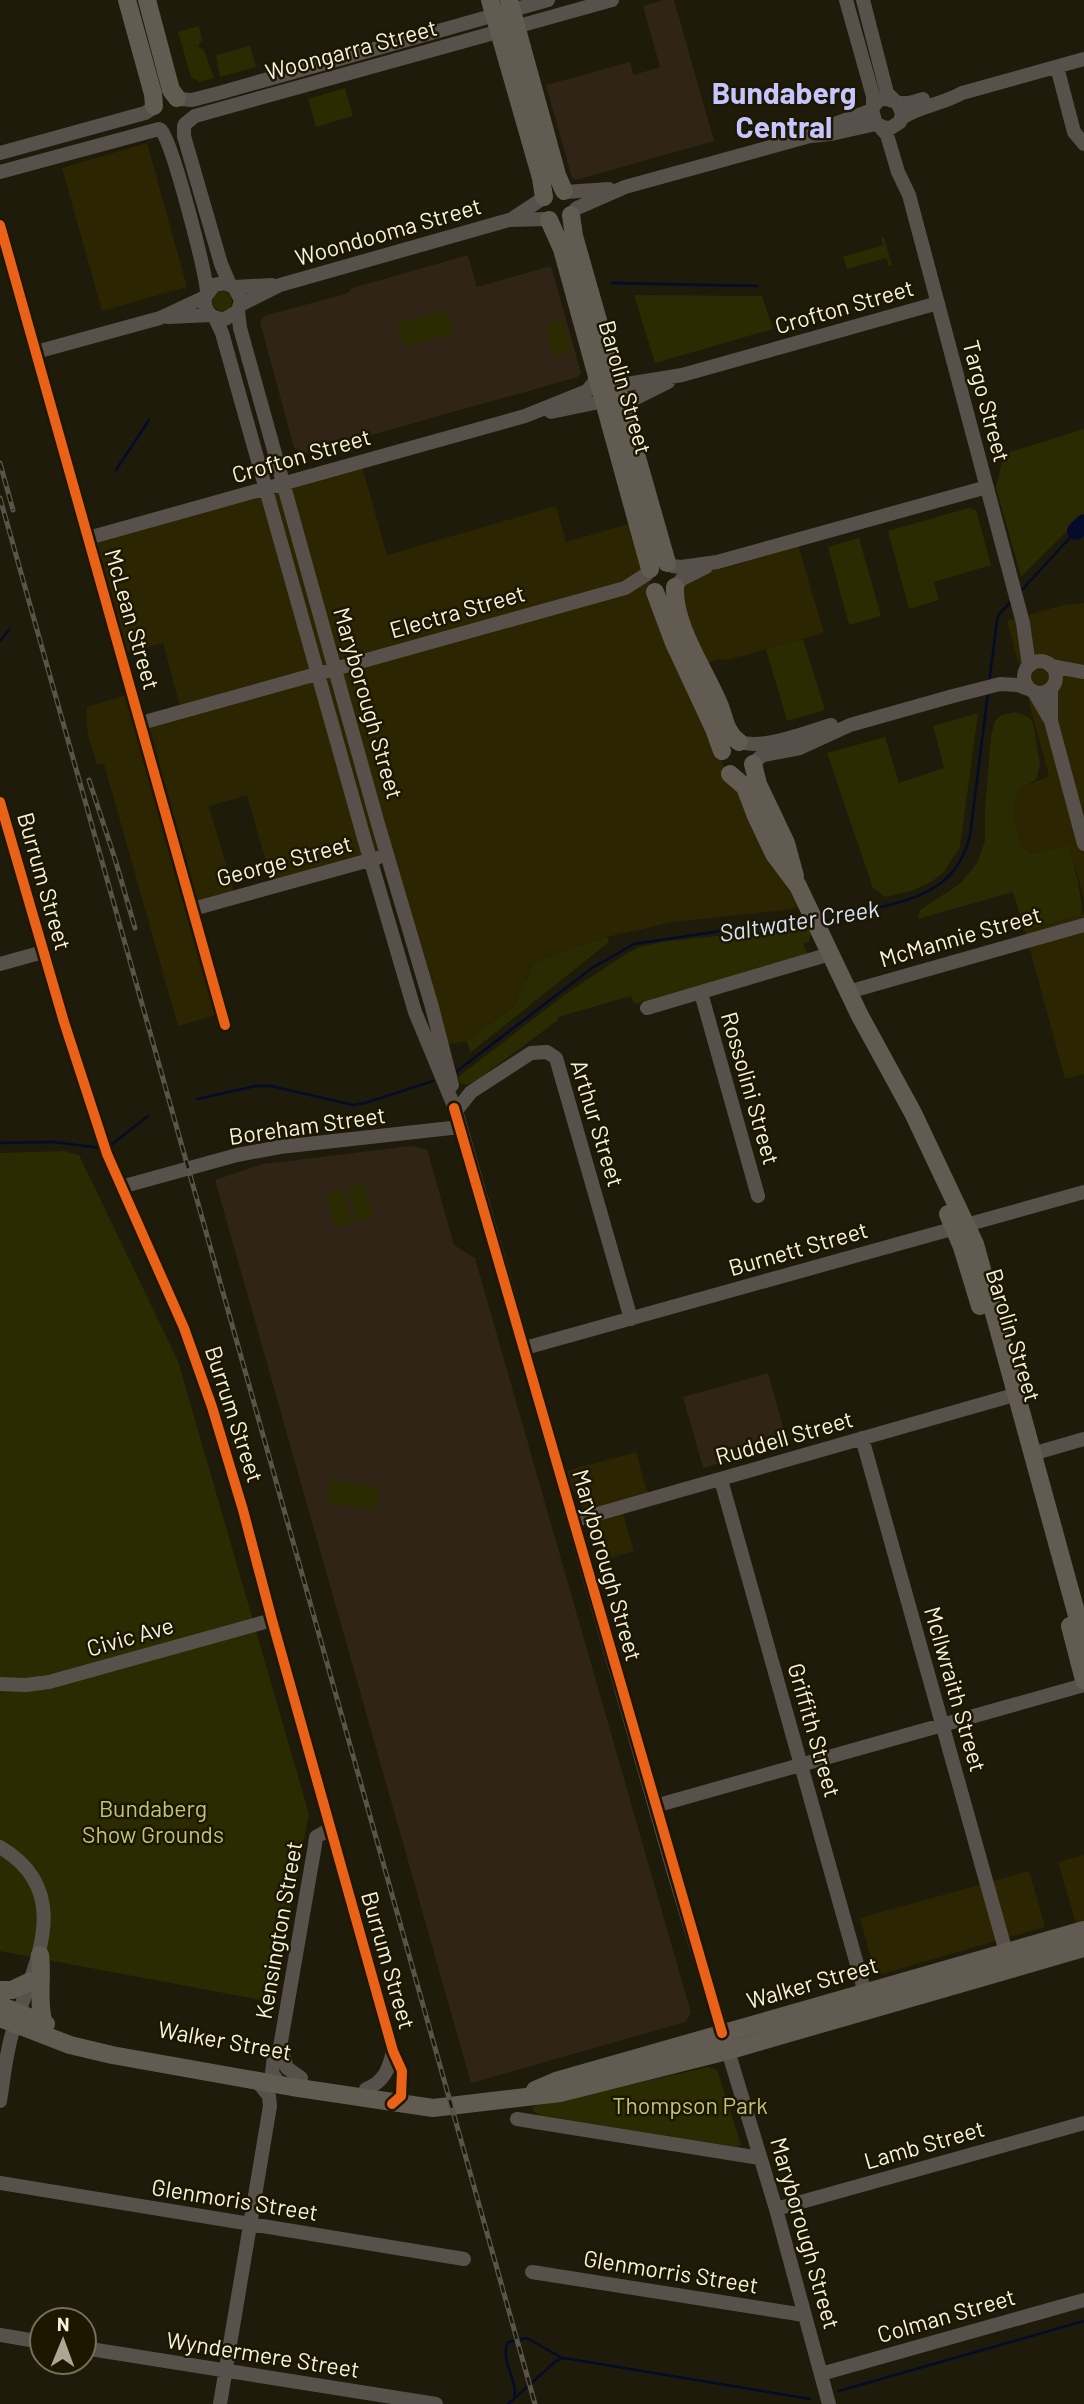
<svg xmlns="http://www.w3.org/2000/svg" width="1084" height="2404" font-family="Barlow,sans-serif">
<rect width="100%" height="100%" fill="#1e1b0b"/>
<path fill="#2b2501" d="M147 143 187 287 102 311 62 168Z
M361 463 387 555 556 506 566 542 645 519 659 564 655 566 649 580 651 586 662 592 670 591 677 580 676 573 797 541 824 633 727 660 718 659 694 670 726 747 722 763 725 768 738 773 743 772 809 905 785 910 673 922 607 937 569 949 534 963 517 999 516 1005 466 1041 440 1046 386 855 273 886 247 795 209 806 235 896 192 909 220 1014 178 1026 104 764H97L89 739 86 723 87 707 133 693 141 722 181 710 163 643 122 654 89 539Z
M1084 603V899L1069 844 1032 854 1021 845 1013 816V802L1021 788 1049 776 1007 621 1063 605Z
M1084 912V1074L1065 1079 1025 931 1081 915Z
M636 1452 649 1498 621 1507 634 1551 604 1560 596 1530 562 1472Z
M1084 1855V1951L1058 1862Z
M1029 1871 1045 1927 882 1974 874 1970 860 1918Z"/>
<path fill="#2f2416" d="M664 0H674L714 141 576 180 572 178 546 85 630 62 634 75 660 67 643 6Z
M468 255 477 287 551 266 581 373 578 377 307 453 294 448 260 322 264 316 348 293 352 288Z
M411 1146 427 1149 454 1245 475 1258 691 2013 685 2022 471 2083 215 1180 263 1164Z
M768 1373 788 1444 703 1468 683 1397Z"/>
<path fill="#2a2b01" d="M199 26 202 40 198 46 204 50 214 78 200 82 191 77 178 32Z
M250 46 256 67 220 77 216 55Z
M345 88 353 116 316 127 308 99Z
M881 237 884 238 892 265 889 266 886 258 847 269 843 257 883 245Z
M212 301a10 10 0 1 1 20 0a10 10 0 1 1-20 0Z
M634 295 762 296 773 329 655 363Z
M447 310 453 333 404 347 397 323Z
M563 321 571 352 554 356 545 325Z
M1084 429V514L1021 577 996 487 1004 454Z
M969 508 976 510 991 565 934 582 939 600 909 609 888 531Z
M859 538 881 616 849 625 828 547Z
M803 639 825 710 787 721 766 649Z
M1016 712 1030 718 1033 723 1040 764 1036 780 1021 788 1013 802V816L1021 845 1032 854 1069 844C1073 860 1084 902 1081 915L1025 931 1013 892 918 919 920 910 961 883 977 863 985 841V808L991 737 995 721 1001 715Z
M978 713 960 847 943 873 931 882 911 891 885 897 873 888 827 753 885 737 899 783 944 768 933 726Z
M806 926 811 932 809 942 803 944 808 955 634 1004 631 996 558 1017V1020L476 1081 466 1085 460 1083 458 1077 567 993 626 954 640 947 662 942Z
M607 937 609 942 471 1052 466 1041 516 1005 517 999 534 963 569 949Z
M64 1151 79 1155 178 1361 309 1814 272 2002 0 1951V1153Z
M364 1183 373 1217 357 1222 348 1188Z
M342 1189 352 1223 336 1228 326 1194Z
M331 1479 379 1488 375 1511 327 1503Z
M709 2067 717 2070 741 2145 737 2147 539 2115 532 2110 535 2106Z"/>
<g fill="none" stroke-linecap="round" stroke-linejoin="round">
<path stroke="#040c29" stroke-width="2.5" d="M612 283 757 286
M116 470 149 420
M1021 591 1076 531
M0 641 9 630
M989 683 997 621 999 614 1012 601
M823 921C841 919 859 913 877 908 923 897 957 886 970 836L988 693
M457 1071 592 968 634 944 733 929 806 922
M197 1099 256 1086H271L353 1105 365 1103 433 1081
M0 1143 53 1142 101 1148
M111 1145 148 1116
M839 2391 1084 2321
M514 2399C519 2380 499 2360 508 2342L527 2338 562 2358
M508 2404 556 2361 564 2358 810 2399"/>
<path stroke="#040c29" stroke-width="18" d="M1076 531 1084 523"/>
<path stroke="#58514b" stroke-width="14" d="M846 0 873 96V107
M863 0 887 93 895 101
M1057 67 1074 132 1084 144
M180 99 192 100 219 93 548 0
M897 102 902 113 900 122 889 129 876 124 872 110C882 89 891 105 906 103 912 103 918 100 923 99
M902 118C917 107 943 104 962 93L1084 59
M837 123 872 110
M185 124 195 116 612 0
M184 126V136L221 264 230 285
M880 127 887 135 898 172 909 195 1023 623 1029 666
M161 130C173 144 205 269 207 292
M0 153 145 113 153 108
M0 172 159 129
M566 192 609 189
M573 212 577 208 625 187 810 136 831 134 876 124
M513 218 542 199
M0 225 225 1025
M234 287 241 300 238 311 225 319C211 319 203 311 205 297L214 285 225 283 234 287 272 285
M240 305 280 285 509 220 547 219
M238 311 240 328 378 824 432 1007 452 1085
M168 317 211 315
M215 318 222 333 364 838 415 1012 456 1111 674 1873 776 2209 829 2404
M36 352 160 318 205 297
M611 394 616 387 627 384 682 375 938 303
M551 412 604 401 609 393
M624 416V407L628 402 668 382
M88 538 525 416 587 391 595 381V371
M672 566 681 567 717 562 987 487
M677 585 682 579 706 567
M1024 677a16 16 0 1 1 32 0a16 16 0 1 1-32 0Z
M1051 666 1084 672
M1034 692 1051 721V688
M1051 721 1084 844
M141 723 625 588 647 574
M744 743C768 748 807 732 831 725
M753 763 763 755 800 748 850 725 953 696 1000 684 1018 685 1031 690
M0 802 64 1022 107 1154 184 1328 212 1407 243 1510 272 1620 393 2051 402 2071 401 2096 392 2104
M193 909 377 858
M0 964 43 952
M848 992 1084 925
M701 993 758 1196
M647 1008 830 954
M456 1111 471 1092 531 1053 547 1052 556 1058 631 1319
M121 1187 237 1155 280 1147 460 1127
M525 1348 1084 1192
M862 1438 1006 1952
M1032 1454 1084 1439
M721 1480 865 1993
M573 1521 1007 1397
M0 1684 26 1685 49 1682 272 1620
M655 1806 1084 1685
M0 1847C76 1892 34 1964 14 2027 6 2051 4 2077 0 2101
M280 2047 287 2068 301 2078
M280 2085 272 2073 274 2056 280 2047 315 1845 316 1837 330 1829
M366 2089C384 2082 389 2069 393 2051
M517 2119 760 2158
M0 2183 464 2259
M776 2209 1084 2123
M532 2272 804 2315
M0 2335 42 2342
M84 2348 436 2404
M821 2374 1084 2300
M220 2404 270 2106 269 2096 257 2081"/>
<path stroke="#625b51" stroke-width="18" d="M127 0 153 94 154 106
M147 0 171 90 177 98
M490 0 541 178 544 197
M509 0 557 175 564 191
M571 215 574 236 667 563
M549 220 562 249 650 569
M675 587C673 625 705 670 719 704 725 718 725 732 739 742
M655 592 674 643 714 729 722 751
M753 764 758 784 786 843 795 876
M730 774 745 787 756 816 774 854 798 886 860 1016 913 1113 975 1244 1084 1641
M948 1214 962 1247 980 1306
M1070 1626 1084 1680
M40 1955C43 1977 37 2004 44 2023
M0 1990H12L31 1981
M0 2005 46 2024
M0 2018 70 2045 112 2055 292 2087 433 2108 560 2093 727 2051 1084 1948
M535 2090 556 2081 1084 1930"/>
<g stroke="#58544a" stroke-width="5">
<path id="rail" d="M0 463 13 510
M0 498 535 2404
M89 780 115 859 135 928"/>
</g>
<use href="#rail" stroke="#1d1700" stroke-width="2.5" stroke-dasharray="8" stroke-linecap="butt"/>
<g stroke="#1d1700" stroke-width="15">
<path id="cycleway" d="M0 225 225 1025
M0 802 64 1022 107 1154 184 1328 212 1407 243 1510 272 1620 393 2051 402 2071 401 2096 392 2104
M454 1108 722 2033"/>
</g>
<use href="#cycleway" stroke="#ea6118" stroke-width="10"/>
</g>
<g text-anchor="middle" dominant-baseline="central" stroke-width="5" stroke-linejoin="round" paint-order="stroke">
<g font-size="23" fill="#f5f2e1" stroke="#1d1700">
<text transform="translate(351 49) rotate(-15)">Woongarra Street</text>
<text transform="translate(388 231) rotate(-16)">Woondooma Street</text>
<text transform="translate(844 306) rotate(-16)">Crofton Street</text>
<text transform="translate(626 387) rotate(74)">Barolin Street</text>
<text transform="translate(987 401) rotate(75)">Targo Street</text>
<text transform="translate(301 455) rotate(-16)">Crofton Street</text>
<text transform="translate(457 611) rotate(-16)">Electra Street</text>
<text transform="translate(133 619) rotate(74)">McLean Street</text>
<text transform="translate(369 703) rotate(74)">Maryborough Street</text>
<text transform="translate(284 860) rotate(-15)">George Street</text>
<text transform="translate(45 881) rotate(74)">Burrum Street</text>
<text transform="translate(960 936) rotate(-16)">McMannie Street</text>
<text transform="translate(751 1088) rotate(74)">Rossolini Street</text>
<text transform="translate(598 1123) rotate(73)">Arthur Street</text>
<text transform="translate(307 1125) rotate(-8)">Boreham Street</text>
<text transform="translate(798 1248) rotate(-16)">Burnett Street</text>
<text transform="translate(1014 1335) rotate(73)">Barolin Street</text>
<text transform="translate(235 1414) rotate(72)">Burrum Street</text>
<text transform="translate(784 1437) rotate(-16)">Ruddell Street</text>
<text transform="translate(608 1565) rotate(74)">Maryborough Street</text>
<text transform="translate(130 1636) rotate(-16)">Civic Ave</text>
<text transform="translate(956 1689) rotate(74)">McIlwraith Street</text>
<text transform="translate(815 1730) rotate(74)">Griffith Street</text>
<text transform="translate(278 1930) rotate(-80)">Kensington Street</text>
<text transform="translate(389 1960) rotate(74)">Burrum Street</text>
<text transform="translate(812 1982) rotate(-16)">Walker Street</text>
<text transform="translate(225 2040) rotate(10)">Walker Street</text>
<text transform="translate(924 2144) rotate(-16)">Lamb Street</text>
<text transform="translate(235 2199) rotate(9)">Glenmoris Street</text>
<text transform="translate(806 2233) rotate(74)">Maryborough Street</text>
<text transform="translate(671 2271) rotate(9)">Glenmorris Street</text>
<text transform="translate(946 2315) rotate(-16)">Colman Street</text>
<text transform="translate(263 2354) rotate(9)">Wyndermere Street</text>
</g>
<g font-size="23" fill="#c0c576" stroke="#1d1700">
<text x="153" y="1808">Bundaberg<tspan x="153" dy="26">Show Grounds</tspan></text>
<text x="690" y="2105">Thompson Park</text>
</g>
<g font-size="24" font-style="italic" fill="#d3e2fd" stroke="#1d1700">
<text transform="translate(799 920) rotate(-9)">Saltwater Creek</text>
</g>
<g font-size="30" font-weight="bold" fill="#c5c5ff" stroke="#1d1700">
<text x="784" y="92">Bundaberg<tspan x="784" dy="34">Central</tspan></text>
</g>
</g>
<g transform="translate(63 2341) rotate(1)"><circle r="33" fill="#1d1700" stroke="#736f5a" stroke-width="2"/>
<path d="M0-5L12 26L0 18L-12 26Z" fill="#aaa796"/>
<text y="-10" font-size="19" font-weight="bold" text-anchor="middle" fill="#f5f2e1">N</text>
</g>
</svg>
